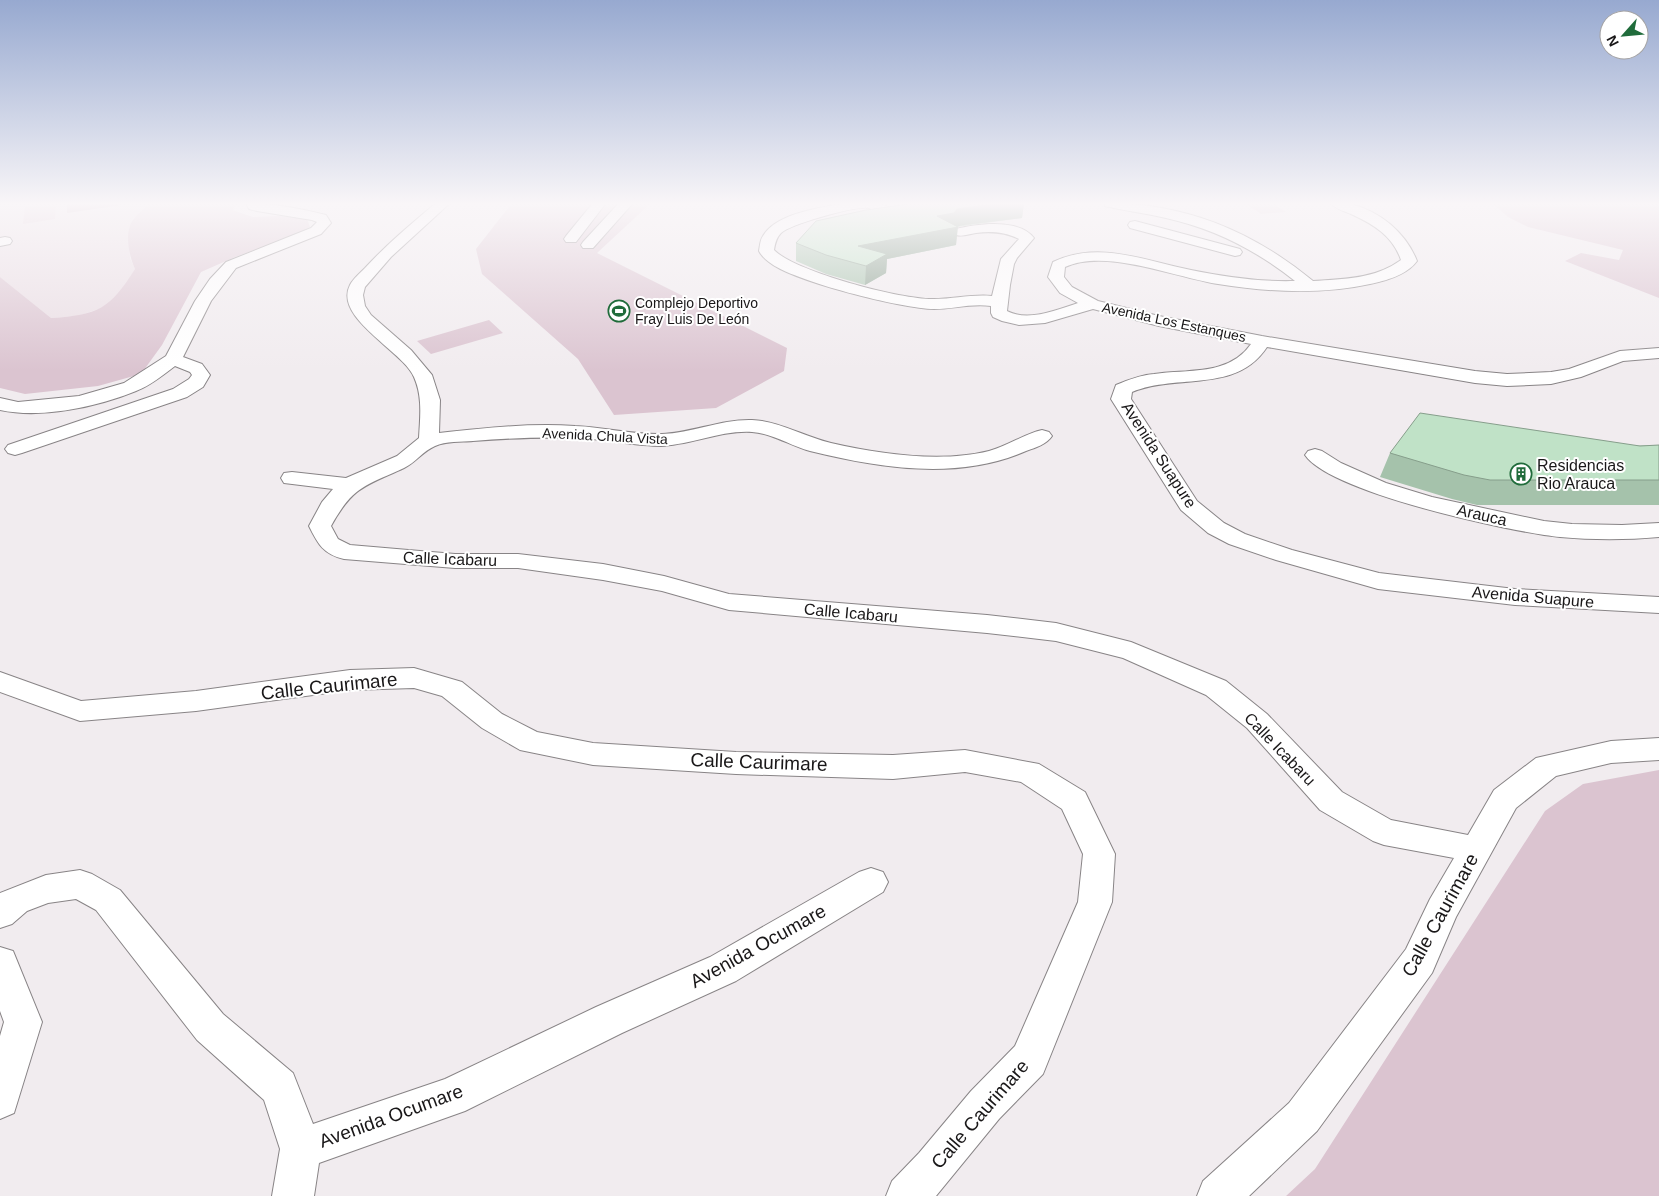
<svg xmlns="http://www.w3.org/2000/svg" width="1659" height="1196" font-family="Helvetica,sans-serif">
<rect width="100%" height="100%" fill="#f1ecef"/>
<path fill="#eadee4" d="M6 203H150L133 219 129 229 130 258 135 269 126 285 107 306 78 316 51 318 0 277V204Z"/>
<path fill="#dbc4d0" d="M47 203H56L55 219 23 224 25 207Z
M150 203H238L232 210 253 217 280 216 307 219 310 227 286 239 235 257 201 272 162 345 141 374 98 386 25 394 0 388V277L51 318C98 315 110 309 135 269 129 256 124 232 133 220 137 214 145 208 150 203Z
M512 203H651L597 253 787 348 784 371 716 408 614 415 578 359 482 274 476 249Z
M1245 203H1272L1286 212 1261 214Z
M1492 203H1659V298L1565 261 1581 253 1619 260 1623 250 1528 227 1508 217Z
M489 320 503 333 431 354 417 341Z
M1659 770V1196H1286L1315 1169 1545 811 1583 784Z"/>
<path fill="#bd98ac" d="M76 203H121L122 205 67 213V205Z"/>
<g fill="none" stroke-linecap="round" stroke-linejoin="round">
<g stroke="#888486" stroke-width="2">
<path id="minor" d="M246 203C270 203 303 209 326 215L331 223 321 234 236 268 211 301 183 357 202 364 210 375 203 387 187 397 22 453 15 455 8 453 5 449 8 445 173 389 189 379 192 375 190 372 175 366C163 375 150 386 136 391 97 407 41 419 0 410V398L18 402 79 396 124 383 166 356 195 301 210 279 226 262 311 228 317 222 312 220 257 211 249 209Z
M436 203H450L391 257 365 287 363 295 365 306 371 315 411 350 432 375 440 400 439 433C484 428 530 423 575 426 604 427 633 435 662 434 692 433 721 419 752 420 779 421 805 437 831 443 879 454 941 463 989 451 1008 446 1024 434 1042 430L1049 432 1052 436C1047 444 1035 448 1026 451 958 481 879 468 810 451 791 446 772 433 752 432 721 430 692 445 661 446 638 446 615 441 592 439 552 436 513 438 473 441 462 442 445 441 435 446 423 451 415 463 404 468 365 486 353 486 331 526L338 539 350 545 455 554H518L603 564 664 576 729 594 987 615 1056 623 1131 642 1226 681 1267 714 1342 792 1391 820 1468 835 1494 790 1536 758 1611 741 1659 738V760L1611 763 1556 776 1516 808 1456 917 1432 973 1317 1131 1249 1196H1197L1203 1181 1289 1103 1406 949 1430 899 1454 858 1384 845 1373 841 1320 810 1247 728 1206 695 1123 658 1056 641 987 633 729 610 662 591 603 580 518 568H455L344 559C323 554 318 544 309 526L322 502 333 489 284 483 281 478 284 473 292 472 346 478 397 456 419 438C420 418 423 397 414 377 403 351 333 318 350 285 353 279 360 273 365 268 387 244 411 224 436 203Z
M593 203H606L576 242H566L564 239 566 236Z
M619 203H633L593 248H583L581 245 583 242Z
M847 203H881C887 209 903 211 907 203H921L922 206C912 220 889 217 875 212 873 211 871 209 869 208 858 205 790 224 781 233 776 238 775 244 774 250 796 272 902 300 934 299 954 299 972 294 992 296L1001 259 1019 239C1005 232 991 231 976 233 969 234 963 237 956 235L954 232 956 229C977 224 1019 218 1034 238L1017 258 1014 264 1010 285 1007 311C1028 322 1057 310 1078 303L1060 293 1048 277 1053 262C1099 240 1145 261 1191 270 1225 277 1260 282 1295 281 1256 250 1215 229 1166 218 1146 213 1125 211 1105 206L1104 203C1184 203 1251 230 1313 281 1344 279 1375 279 1401 260 1393 236 1373 224 1351 214 1344 211 1335 209 1331 203 1337 203 1344 202 1350 204 1380 211 1406 233 1417 261 1407 275 1385 281 1370 284 1320 295 1268 292 1218 284 1174 277 1106 248 1065 267L1064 277 1072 287 1098 301 1159 316 1262 336 1475 371 1507 374 1551 372 1569 369 1620 351 1659 348V358L1623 361 1581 377 1551 384 1507 386 1475 383 1267 347C1236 394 1178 373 1132 392L1131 399 1197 501 1224 523 1245 534 1292 550 1379 573 1515 589 1659 597V613L1515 605 1378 589 1276 560 1229 544 1208 533 1181 510 1111 399 1116 385C1128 380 1141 375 1154 374 1187 369 1229 376 1251 344L1159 326 1093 309 1045 323 1019 325 1002 321 993 317 991 313V306C971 303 954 309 934 309 903 309 792 281 769 262 765 259 761 255 759 251 760 246 760 240 763 236 776 213 823 207 847 203Z
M1135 221 1240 249 1242 252 1240 255 1235 256 1130 228 1128 225 1130 222Z
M5 237 10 238 12 241 10 244 0 246V238Z
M1315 449 1322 451 1341 463 1386 483 1432 497 1497 511 1544 521 1572 524 1622 525 1659 523V537C1626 540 1593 540 1560 537 1511 532 1331 493 1305 455L1308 451Z
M414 668 462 682 502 714 537 732 593 743 736 752 893 755 965 750 1039 764 1085 792 1115 854 1112 902 1043 1074 999 1119 936 1196H886L892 1181 919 1153 971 1091 1015 1046 1078 902 1083 854 1062 809 1021 782 965 772 893 779 736 774 593 765 520 750 482 728 442 696 414 688 350 690 196 711 80 721 0 692V672L81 701 196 691 350 670Z
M871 868 883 872 888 882 883 892 736 981 622 1033 465 1111 319 1163 314 1196H272L280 1149 264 1100 197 1040 96 910 76 899 48 903 27 911 12 924 0 928V893L46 875 80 870 92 874 120 890 223 1014 293 1073 313 1124 445 1079 596 1007 710 957 859 872Z
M0 947 13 951 42 1022 14 1113 0 1119V1036L4 1022 0 1011Z"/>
</g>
<use href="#minor" fill="#fff" fill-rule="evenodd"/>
</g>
<path fill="#a5c2ab" d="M915 203H1024L1022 218 957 227 956 245 887 259 886 273 865 285 826 274 796 261V243Z
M1659 445V505H1477L1452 499 1380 477 1390 453Z"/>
<path fill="#869e8b" d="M1000 203H1024L1022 218 964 225 956 227H958L956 245 887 259 886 273 865 285 866 266 858 246 957 209Z"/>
<path fill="#c0e2c7" stroke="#869e8b" d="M915 203H1000L957 209 954 213 937 216 958 227 858 246 887 254 866 266 826 255 796 243 816 221 866 210Z
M1420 413 1640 446 1659 445V480H1490L1464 475 1390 453Z"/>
<linearGradient id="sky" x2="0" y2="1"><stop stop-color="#97a9d0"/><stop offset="0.55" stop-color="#f9f6f8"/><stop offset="1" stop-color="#f9f6f8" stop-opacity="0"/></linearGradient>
<rect width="1659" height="371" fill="url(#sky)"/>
<defs>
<g id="stadium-ring" transform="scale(1.125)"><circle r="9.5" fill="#fff" stroke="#206c3b" stroke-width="1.5"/><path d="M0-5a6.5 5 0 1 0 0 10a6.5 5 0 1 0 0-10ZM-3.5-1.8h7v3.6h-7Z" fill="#206c3b"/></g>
<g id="building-ring" transform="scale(1.125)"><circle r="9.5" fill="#fff" stroke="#206c3b" stroke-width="1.5"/><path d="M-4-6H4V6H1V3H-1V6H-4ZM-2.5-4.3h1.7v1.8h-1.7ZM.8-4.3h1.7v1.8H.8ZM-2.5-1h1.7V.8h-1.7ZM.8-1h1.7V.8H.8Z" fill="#206c3b"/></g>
</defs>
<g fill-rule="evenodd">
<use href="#stadium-ring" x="619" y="311"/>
<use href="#building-ring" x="1521" y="474"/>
</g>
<g text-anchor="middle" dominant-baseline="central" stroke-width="4" stroke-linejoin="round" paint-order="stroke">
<g font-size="14" fill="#191718" stroke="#fff" text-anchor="start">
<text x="635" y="303">Complejo Deportivo<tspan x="635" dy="16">Fray Luis De León</tspan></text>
</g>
<g font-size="14" fill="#191718" stroke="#fff">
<text transform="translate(1174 322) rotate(12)">Avenida Los Estanques</text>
<text transform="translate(605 436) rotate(3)">Avenida Chula Vista</text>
</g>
<g font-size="16" fill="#191718" stroke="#fff">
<text transform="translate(1159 455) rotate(57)">Avenida Suapure</text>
<text transform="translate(1482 515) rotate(13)">Arauca</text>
<text transform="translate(450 559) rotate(2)">Calle Icabaru</text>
<text transform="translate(1533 597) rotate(5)">Avenida Suapure</text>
<text transform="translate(851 613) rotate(5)">Calle Icabaru</text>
<text transform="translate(1280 749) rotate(46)">Calle Icabaru</text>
</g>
<g font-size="16" fill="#191718" stroke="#fff" text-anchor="start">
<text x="1537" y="465">Residencias<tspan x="1537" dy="18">Rio Arauca</tspan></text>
</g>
<g font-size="19" fill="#191718" stroke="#fff">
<text transform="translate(329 686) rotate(-6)">Calle Caurimare</text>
<text transform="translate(759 762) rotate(2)">Calle Caurimare</text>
<text transform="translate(1440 915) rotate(-61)">Calle Caurimare</text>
<text transform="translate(758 946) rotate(-29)">Avenida Ocumare</text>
<text transform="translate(980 1114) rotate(-49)">Calle Caurimare</text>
<text transform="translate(391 1116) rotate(-20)">Avenida Ocumare</text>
</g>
</g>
<g transform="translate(1624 35) rotate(243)"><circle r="24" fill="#ffffff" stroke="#a3a2a3"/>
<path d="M0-4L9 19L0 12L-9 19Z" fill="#206c3b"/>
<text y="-8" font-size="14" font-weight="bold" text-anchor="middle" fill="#191718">N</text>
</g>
</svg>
